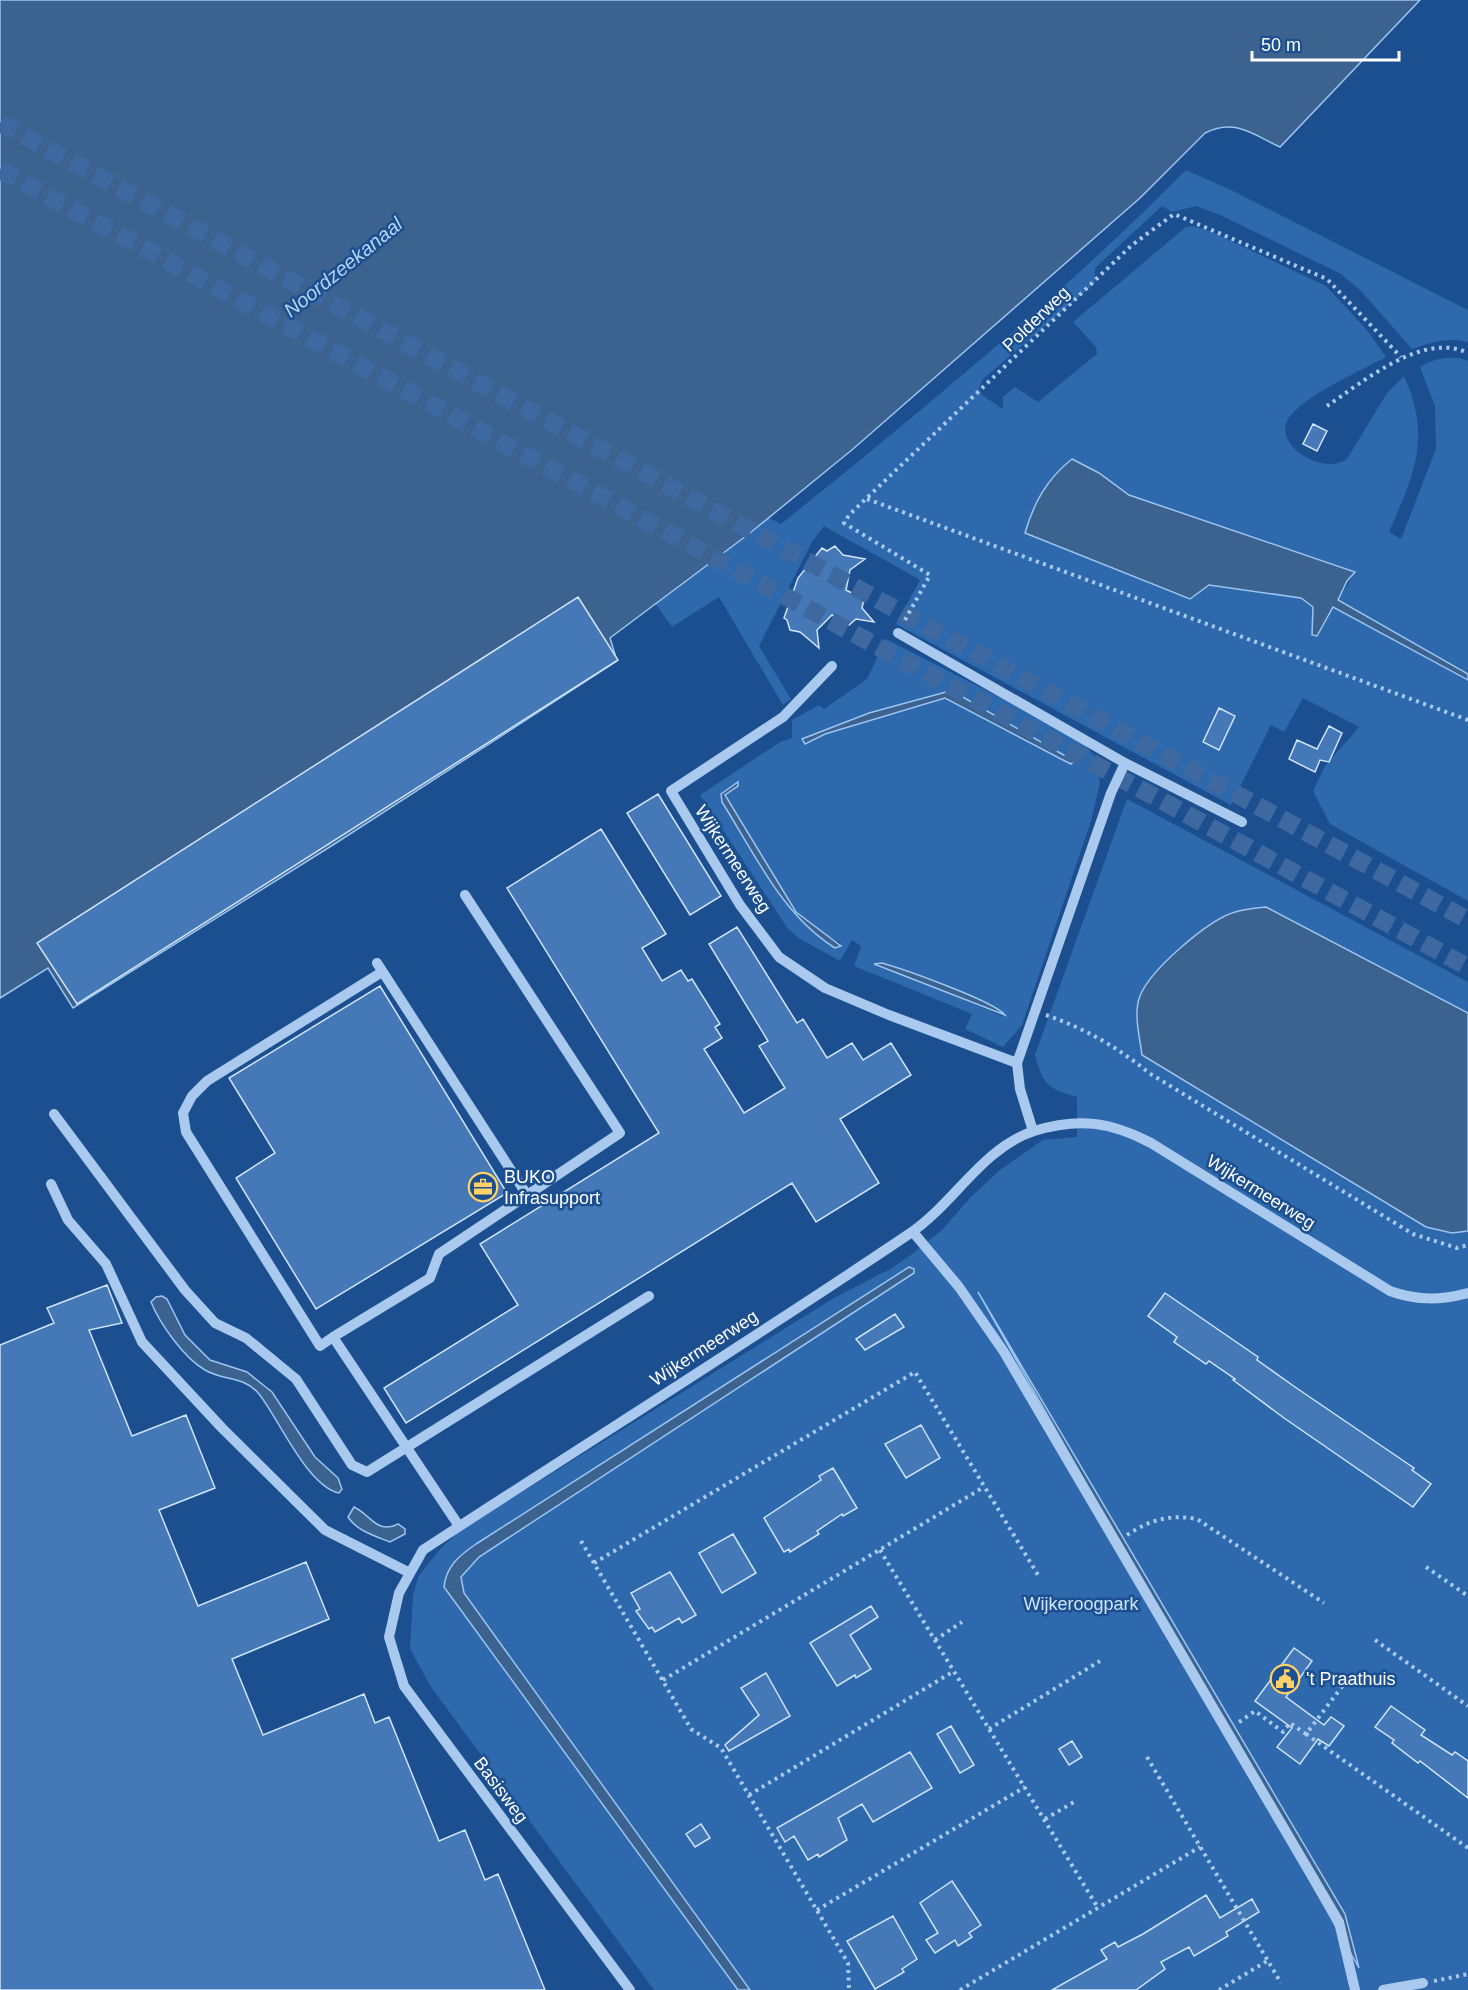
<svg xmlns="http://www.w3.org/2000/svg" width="1468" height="1990" font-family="Helvetica,sans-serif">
<rect width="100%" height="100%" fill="#1b4f8f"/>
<path fill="#2e69ad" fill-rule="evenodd" d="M1186 170 1229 189 1468 310V342C1447 337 1432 342 1412 349L1361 291 1341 274 1218 214 1196 206 1172 212 1162 206 1095 268V283L983 379 979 388 982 395 1003 409V397L1015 387 1038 402 1097 354 1096 347 1073 322 1186 227 1193 226 1212 232 1326 286 1366 329 1386 357C1360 371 1310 393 1291 415 1267 443 1323 477 1347 459L1387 393 1404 376C1432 438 1414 474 1389 532L1401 539 1436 449 1435 406 1420 367C1435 358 1452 354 1468 361V674L1338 600 1355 572 1129 495 1099 473 1148 583 1190 599 1209 585 1301 598 1313 607 1312 635 1316 636 1332 606 1468 680V901L1330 824 1313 791 1325 766 1359 727 1303 698 1284 732 1271 725 1231 805 896 624 920 580 824 526 812 542 759 646 791 699 783 705 719 597 672 627 655 603 769 518 781 524C920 412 1060 297 1186 170Z
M886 639 1009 702 1085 745 1094 755 1100 783 1091 821 1022 1025 1003 1047 965 1029 972 1014 854 966 861 946 852 940 840 961 800 939 788 929 700 795 780 742 792 738V720L819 705 824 709 867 679ZM953 693 1071 764 945 698 825 734 805 744 803 739 869 713ZM738 786 725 795 796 912 819 931 841 943 835 948C780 914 753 849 721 794ZM876 967 902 969 1004 1013 1002 1016 897 972Z
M1127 799 1468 982V1990H654L431 1687 410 1649 413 1596 418 1577 441 1548 461 1530 834 1298 890 1269 911 1255 943 1229 970 1198 1000 1170 1043 1140 1077 1137V1097C1048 1089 1043 1085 1035 1055Z"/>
<path fill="#3c6290" stroke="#9cc4f0" stroke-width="1.5" d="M0 0H1420L1280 147C1252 134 1235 118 1205 133L1140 198 853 449 750 533 610 638 617 661 336 843 73 1008 48 968 0 998Z
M1072 459 1099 473 1129 495 1355 572 1347 581 1338 600 1468 674V680L1333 607 1317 636 1312 635 1313 607 1301 598 1209 585 1190 599 1025 533C1034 502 1047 479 1072 459Z
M946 692 961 696 1074 761 1071 764 1061 759 945 698 825 734 805 744 802 739 869 713Z
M738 782V786L725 795 796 912 841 946 835 948C782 915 755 854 722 802L721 794Z
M1266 907 1468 1013V1231L1452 1233 1426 1227 1142 1055C1140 1038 1133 1013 1140 996 1150 970 1208 920 1235 912 1244 909 1256 908 1266 907Z
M882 963C903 969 994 1001 1005 1015L874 964Z
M909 1267 914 1269V1273L479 1557 461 1577 464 1593 750 1990H738L444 1587C446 1566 460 1555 476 1544Z
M978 1292 1345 1914 1359 1968Z
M162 1296 167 1299 185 1335 210 1360 247 1372 272 1392 315 1457 338 1478 342 1489 339 1493C307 1486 279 1419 259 1394 245 1376 223 1381 205 1370 184 1358 160 1324 151 1302L156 1297Z
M354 1507C370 1514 377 1535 398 1524L405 1529V1534L390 1542C375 1536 357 1531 348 1517Z"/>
<path fill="#4478b7" stroke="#cfe3fa" stroke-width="1.5" d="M1313 424 1327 431 1317 451 1303 444Z
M835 546 843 555 865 559 850 570 846 590 864 599 862 608 874 622 856 619 849 625 832 615 817 630 819 648 800 632 790 630 787 620 784 618 798 578 822 548 827 551Z
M578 597 618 660 77 1004 37 943Z
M1219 708 1235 716 1219 750 1203 742Z
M1329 726 1342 733 1329 762 1320 760 1315 772 1289 759 1297 740 1317 749Z
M658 794 721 896 690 915 627 813Z
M601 829 666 934 642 948 662 981 681 970 688 981 692 979 720 1024 715 1027 722 1038 704 1049 744 1113 785 1088 759 1046 768 1041 709 944 737 927 797 1023 803 1019 827 1058 852 1043 863 1060 891 1043 911 1075 840 1119 879 1183 816 1222 792 1183 406 1423 384 1388 518 1305 480 1244 659 1133 507 888Z
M380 986 507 1193 316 1309 236 1178 275 1153 229 1078Z
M107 1285 122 1323 89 1330 132 1436 186 1415 215 1488 159 1510 198 1606 306 1562 329 1619 232 1659 263 1735 364 1694 375 1723 389 1717 439 1841 465 1830 485 1880 498 1874 545 1990H0V1345L54 1323 47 1308Z
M1165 1293 1258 1357 1257 1360 1295 1387 1414 1468 1412 1470 1431 1484 1413 1507 1284 1418 1233 1380 1235 1379 1209 1361 1206 1364 1174 1342 1177 1337 1148 1316Z
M895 1314 904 1327 865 1350 856 1339Z
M921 1425 940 1458 906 1478 885 1444Z
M833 1468 857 1508 843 1516 842 1514 817 1531 819 1534 790 1552 789 1549 784 1552 764 1518 821 1480 819 1476Z
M733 1534 756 1573 722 1593 699 1553Z
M670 1572 696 1615 682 1623 679 1618 655 1632 652 1627 649 1629 636 1611 640 1609 631 1593Z
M871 1606 878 1617 850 1635 871 1669 856 1678 855 1675 837 1686 810 1643Z
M1294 1648 1312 1661 1286 1697 1324 1725 1331 1717 1344 1726 1329 1746 1318 1739 1300 1764 1277 1747 1292 1728 1255 1701Z
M766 1673 790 1716 729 1751 725 1745 759 1715 741 1688Z
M1391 1706 1425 1730 1421 1735 1452 1755 1455 1752 1468 1761V1798L1420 1761 1418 1763 1392 1743 1394 1740 1375 1727Z
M951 1726 974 1765 960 1773 937 1734Z
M1072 1741 1082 1757 1069 1765 1059 1749Z
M910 1752 932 1788 873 1822 862 1804 838 1818 847 1840 819 1857 818 1854 808 1860 794 1836 785 1842 777 1828Z
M701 1824 710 1838 695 1847 686 1834Z
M952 1881 981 1925 969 1933 972 1937 958 1946 955 1940 935 1953 926 1940 938 1933 920 1903Z
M1206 1895 1220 1918 1252 1899 1259 1912 1226 1932 1228 1936 1194 1956 1189 1947 1161 1962 1165 1969 1136 1990H1052L1107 1959 1101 1950 1115 1942 1118 1947 1143 1934Z
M893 1916 917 1959 902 1969 904 1972 875 1989 847 1941Z"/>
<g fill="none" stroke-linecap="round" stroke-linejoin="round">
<path stroke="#3d69a0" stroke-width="18" stroke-dasharray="18 9" stroke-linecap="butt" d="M0 123 1468 920
M0 170 1468 967"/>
<path stroke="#a9c9ee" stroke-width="4" stroke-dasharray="3 4.5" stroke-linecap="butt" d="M1327 406C1363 382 1423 331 1468 353
M867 499 1468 720
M905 620 930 575 844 523 849 515 1132 245 1174 214 1327 279 1401 357
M1046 1015C1084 1028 1119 1048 1149 1073L1413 1234 1457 1248 1468 1245
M1127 1535C1150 1520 1169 1514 1197 1519L1324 1603
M581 1541 691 1729 721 1748 848 1963 849 1990
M880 1550 1098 1908
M594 1563 915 1372 1038 1575
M1426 1567 1468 1596
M935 1640 962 1622
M1375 1640 1468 1706
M663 1680 984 1487
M1239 1722 1255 1711 1283 1732 1290 1723 1306 1734 1350 1676
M989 1729 1100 1661
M1306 1734 1468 1848
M1147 1757 1281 1983
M749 1795 954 1671
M1045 1819 1074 1802
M817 1910 1025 1787
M1434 1981 1468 1974
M960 1990 1200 1847
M1219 1990 1267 1961"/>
<path stroke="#a9c9ee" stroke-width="10" d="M898 633 1125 763 1111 793 1017 1063 1020 1089 1033 1131
M832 666 783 717 671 791 740 905 779 957 825 988 889 1015 1017 1063
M1125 763 1242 822
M377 963 527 1195
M54 1114 185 1290 215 1323 246 1338 296 1379 352 1465 367 1472 649 1296
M51 1184 68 1220 106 1264 142 1342 222 1428 325 1530 410 1573
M913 1232 959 1287 1004 1352 1339 1922 1355 1990
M333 1337 320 1346 186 1132 183 1113 192 1096 207 1081 382 972
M459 1526 333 1337 430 1278 439 1254 620 1133 465 895
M630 1990 404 1686 389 1637 399 1593 423 1550C585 1444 749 1342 909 1234 953 1205 982 1148 1034 1131 1079 1117 1111 1122 1151 1143L1390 1291C1417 1301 1441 1300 1468 1293
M1383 1990 1423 1983"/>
</g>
<defs>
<g id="office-ring" transform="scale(1.5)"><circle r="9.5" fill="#1b4f8f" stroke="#ffd166" stroke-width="1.5"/><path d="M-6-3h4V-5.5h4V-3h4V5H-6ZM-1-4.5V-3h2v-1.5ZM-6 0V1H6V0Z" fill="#ffd166"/></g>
<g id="civic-ring" transform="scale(1.5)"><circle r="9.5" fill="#1b4f8f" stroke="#ffd166" stroke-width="1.5"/><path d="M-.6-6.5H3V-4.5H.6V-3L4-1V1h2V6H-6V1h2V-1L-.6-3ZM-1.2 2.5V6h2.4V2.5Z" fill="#ffd166"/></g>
</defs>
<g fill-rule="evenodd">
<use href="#office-ring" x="483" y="1187"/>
<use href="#civic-ring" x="1285" y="1679"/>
</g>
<g text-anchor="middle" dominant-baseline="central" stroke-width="5" stroke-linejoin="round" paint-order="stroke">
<g font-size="18" fill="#fff" stroke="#1b4f8f">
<text transform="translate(1036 319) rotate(-44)">Polderweg</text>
<text transform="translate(733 859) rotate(57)">Wijkermeerweg</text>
<text transform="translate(1261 1192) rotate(32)">Wijkermeerweg</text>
<text transform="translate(704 1348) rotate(-33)">Wijkermeerweg</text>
<text transform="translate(501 1790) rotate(53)">Basisweg</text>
</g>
<g font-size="18" fill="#fff" stroke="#1b4f8f" text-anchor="start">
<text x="504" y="1177">BUKO<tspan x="504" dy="21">Infrasupport</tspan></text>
<text x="1306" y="1679">'t Praathuis</text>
</g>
<g font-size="18" fill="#cfe3fa" stroke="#1b4f8f">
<text x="1081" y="1604">Wijkeroogpark</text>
</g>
<g font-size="20" font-style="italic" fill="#b5d3f5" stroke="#1b4f8f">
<text transform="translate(343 267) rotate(-39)">Noordzeekanaal</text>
</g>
</g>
<path d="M1252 51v9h147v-9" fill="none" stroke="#ffffff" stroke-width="3"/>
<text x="1261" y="51" font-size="18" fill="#ffffff" stroke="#1b4f8f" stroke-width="4.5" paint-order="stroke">50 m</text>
</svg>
